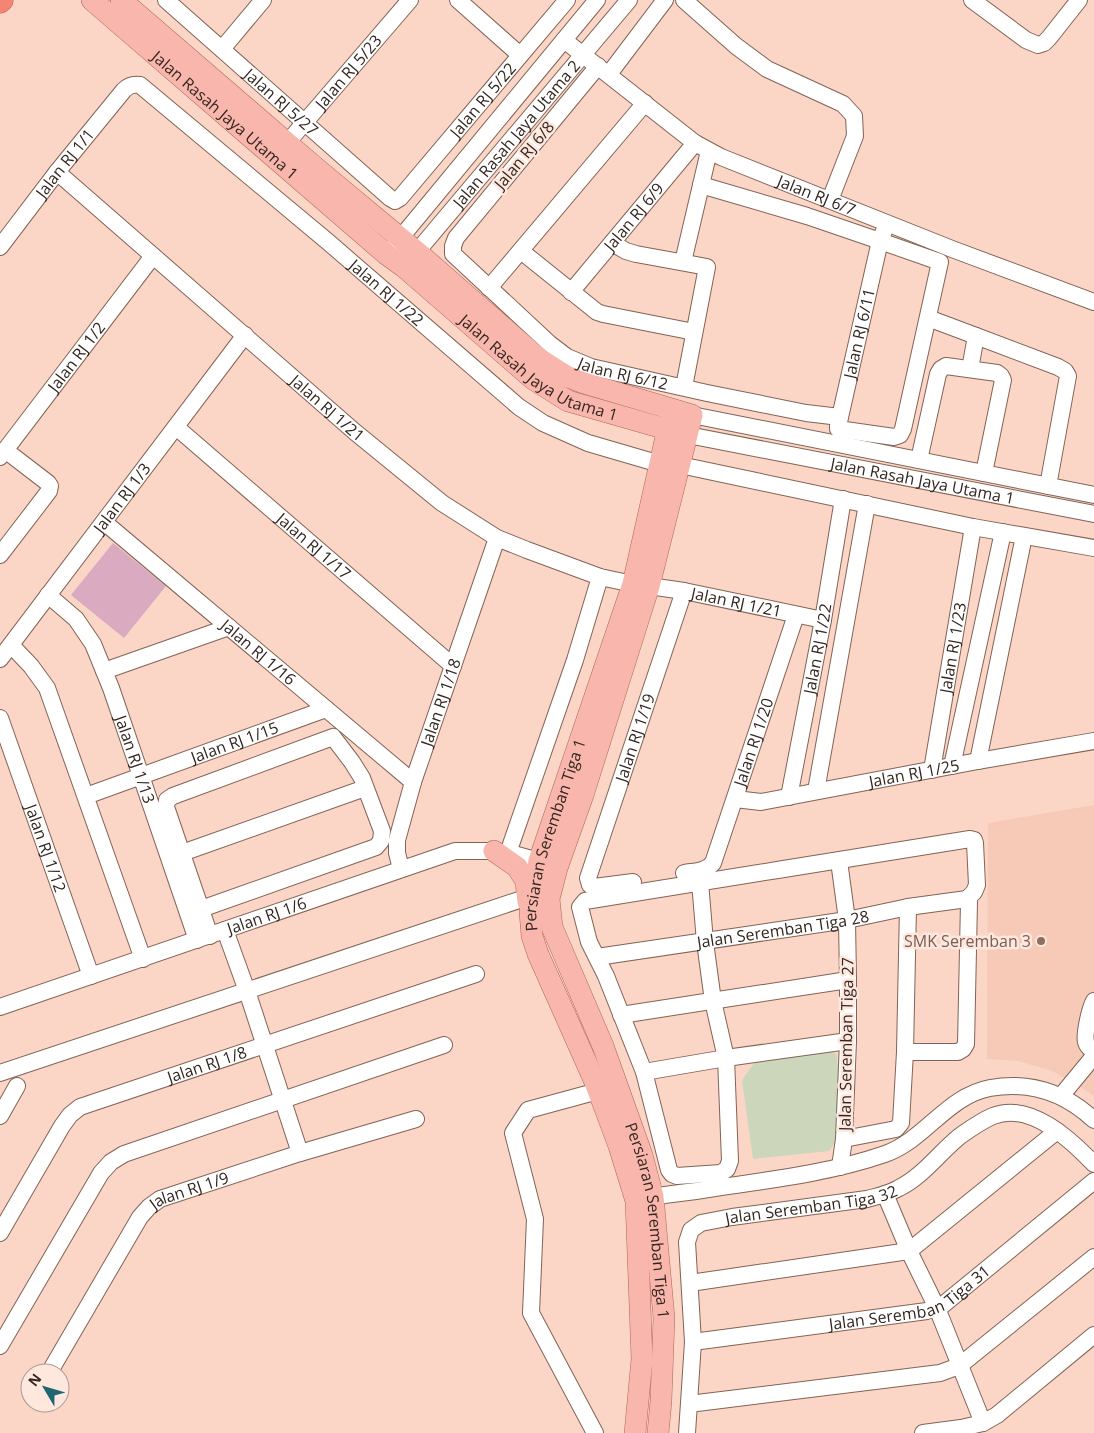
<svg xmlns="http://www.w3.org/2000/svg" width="1094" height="1433" font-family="'Open Sans',sans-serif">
<rect width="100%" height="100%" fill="#fbd6c6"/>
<path fill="#f6cab7" d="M1094 805V1096L1082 1088 1052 1071 1018 1061 987 1059 988 823Z"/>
<path fill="#cbd6ba" d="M825 1047 837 1055 842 1133 829 1151 753 1159 742 1080 757 1059Z"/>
<path fill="#d9aac0" d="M113 543 166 586 124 638 71 595Z"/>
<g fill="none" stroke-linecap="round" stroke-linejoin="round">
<g stroke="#836355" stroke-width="18">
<g id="minor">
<path id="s1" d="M166 0 390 198 395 201 400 198 567 0"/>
<path d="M458 0 520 55"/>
<path d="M684 0 736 46 767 69 843 104 854 116 855 136 830 200"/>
<path d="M972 0 1026 40 1038 45 1044 43 1049 38 1079 0"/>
<path id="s2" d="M564 40 695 143 721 157 952 249 1094 302"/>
<path d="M222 49 263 0"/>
<path id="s3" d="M598 66 456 238 453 246V254L550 344 567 357 591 367 707 393 806 413 840 417"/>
<path d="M609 74 665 0"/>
<path id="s4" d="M287 143 410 0"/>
<path id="s5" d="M57 172 355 432 442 503 497 538 527 550 600 577 633 584"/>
<path d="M701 185 807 216 880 241 940 262 903 429 900 435 894 437 838 429"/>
<path d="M612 243 626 251 636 254 707 267 684 387"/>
<path id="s6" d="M0 247 57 172 124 90C129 85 133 84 140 85L327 241 519 407 543 423 588 443 660 464"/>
<path d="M393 247 597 0"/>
<path d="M521 251 597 312 603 314 694 332"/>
<path id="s7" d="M410 260 629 0"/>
<path d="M683 262 709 151"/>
<path d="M489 288 645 103"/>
<path id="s8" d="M571 292 695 143"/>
<path d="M928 318 976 336 970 369"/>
<path d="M976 336 1058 367 1065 371 1068 376 1048 486"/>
<path d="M692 415 1094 495"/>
<path id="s9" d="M838 426 880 241 884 231"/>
<path id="s10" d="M176 427 453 666"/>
<path id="s11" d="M688 435 1094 514"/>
<path id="s12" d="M0 457 153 256"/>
<path d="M919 460 938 374 941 369 946 366 997 373 1001 376 1003 380 984 473"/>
<path d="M680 465 973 527 1094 548"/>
<path id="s13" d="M104 522 413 782"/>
<path d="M0 555 49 491 50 486 48 483 5 450"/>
<path id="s14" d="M649 586 684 591 823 620"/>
<path id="s15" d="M48 595 76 619 93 644 111 688 197 940"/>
<path d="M11 645 31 666 47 688 143 959"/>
<path id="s16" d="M0 659 245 335"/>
<path d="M104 671 229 627"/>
<path id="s17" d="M0 718 91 976"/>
<path d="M978 761 1024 536"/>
<path d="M952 766 1003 532"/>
<path id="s18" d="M932 770 973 527"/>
<path d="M816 791 867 504"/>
<path id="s19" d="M86 796 326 709"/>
<path id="s20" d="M789 797 823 620 843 499"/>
<path id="s21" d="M735 799 761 802 978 761 1094 741"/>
<path d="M182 853 365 788"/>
<path d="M508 853 575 660 600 577"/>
<path d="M839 861 847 920 848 980V1041L844 1139 840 1167"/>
<path id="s22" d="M401 869 397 853V840L413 782 497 538"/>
<path id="s23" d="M684 873C695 871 705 872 713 863L796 615"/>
<path id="s24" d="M633 882 594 887 590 885 588 878 684 591"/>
<path d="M700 882 705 942 713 1001 726 1058 730 1161 727 1169 721 1173 677 1176 672 1174 669 1170 644 1072 606 976 589 942 580 907 585 901C713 880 842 860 970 839L974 840 975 843 977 885 974 892 967 899"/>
<path d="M201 909 376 847 381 841 382 831 362 778 352 762 333 737 173 796 167 800 166 807 210 936"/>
<path d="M225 930 247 991 300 1153"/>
<path id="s25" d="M597 957 847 920 908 907 967 899"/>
<path d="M1094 1001C1090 1008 1084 1034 1086 1042 1087 1047 1091 1049 1094 1052"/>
<path id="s26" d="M0 1007 455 851H494L517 855 539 861"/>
<path d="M621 1015 848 980"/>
<path d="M905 1052H958L963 1049 966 1044 969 902 967 899"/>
<path d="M644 1072 726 1058 848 1041"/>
<path d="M0 1073 528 897"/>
<path d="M1061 1096 1094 1056"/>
<path d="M0 1116 17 1086"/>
<path d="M844 1139 896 1129 901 1123 905 1052 908 907"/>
<path d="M885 1194 909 1251 937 1308 983 1423"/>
<path d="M643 1199C661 1195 678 1193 696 1191 759 1181 824 1175 885 1154 925 1140 947 1096 990 1088 1030 1081 1064 1092 1094 1120"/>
<path id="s27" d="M0 1233 62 1126 70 1115 80 1107 476 974"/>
<path d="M690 1283 909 1251 1057 1131"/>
<path id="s28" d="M693 1342 927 1311 944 1304 1094 1181"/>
<path d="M0 1346 101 1173 111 1162 124 1154 444 1045"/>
<path id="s29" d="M49 1373 140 1217 149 1207 160 1199 300 1153 416 1119"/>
<path d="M689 1404 940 1373 959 1366 1094 1257"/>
<path d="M595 1433 531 1313 535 1219 513 1133 528 1110 609 1088"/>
<path id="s30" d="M687 1433 693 1342 687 1242 691 1230 701 1223 732 1217 867 1199C878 1196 889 1194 899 1188 923 1176 939 1153 960 1136 970 1129 981 1121 993 1116 1030 1101 1071 1140 1094 1164"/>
<path d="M923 1433 961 1428 983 1423 997 1415 1094 1335"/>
</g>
</g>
<g stroke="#b06457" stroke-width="22">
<g id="major">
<path id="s31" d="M92 0 386 254 404 267 533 379 568 401 680 433"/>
<path id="s32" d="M121 0 316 168 417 252 539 359 566 376 584 383 692 415 649 586 583 795 557 868 549 899 552 927 603 1046 642 1155 653 1197 664 1318 661 1401 658 1433"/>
<path d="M494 851 517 867 526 881 528 902"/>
<path id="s33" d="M635 1433 642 1359 636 1201 619 1146 595 1082 538 954 532 936 530 912 539 861 633 584 672 410"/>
</g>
</g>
<g stroke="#b06457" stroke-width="25">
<path id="highway" d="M0 1 1 0"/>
</g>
<use href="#minor" stroke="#fff" stroke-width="16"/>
<use href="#major" stroke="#f8b6ac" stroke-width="21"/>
<use href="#highway" stroke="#f48575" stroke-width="24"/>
</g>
<circle fill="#8d6e63" stroke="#fee7dd" stroke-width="2" cx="1041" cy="941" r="5"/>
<g text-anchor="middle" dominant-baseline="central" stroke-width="5" stroke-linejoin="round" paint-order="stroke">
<g font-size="16" fill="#332620" stroke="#fee7dd">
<text stroke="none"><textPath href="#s4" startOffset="94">Jalan RJ 5/23</textPath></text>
<text stroke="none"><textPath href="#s1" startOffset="439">Jalan RJ 5/22</textPath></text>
<text stroke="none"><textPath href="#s1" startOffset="154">Jalan RJ 5/27</textPath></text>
<text stroke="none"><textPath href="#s31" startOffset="176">Jalan Rasah Jaya Utama 1</textPath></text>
<text stroke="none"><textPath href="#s7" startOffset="165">Jalan Rasah Jaya Utama 2</textPath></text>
<text transform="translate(524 155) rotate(-50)">Jalan RJ 6/8</text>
<text stroke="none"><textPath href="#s6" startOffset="106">Jalan RJ 1/1</textPath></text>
<text stroke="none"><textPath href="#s2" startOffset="299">Jalan RJ 6/7</textPath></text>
<text stroke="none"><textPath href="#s8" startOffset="98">Jalan RJ 6/9</textPath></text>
<text stroke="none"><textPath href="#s6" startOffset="540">Jalan RJ 1/22</textPath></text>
<text stroke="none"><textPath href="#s9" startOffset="95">Jalan RJ 6/11</textPath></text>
<text stroke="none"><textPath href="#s12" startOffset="126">Jalan RJ 1/2</textPath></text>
<text stroke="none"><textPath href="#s31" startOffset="581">Jalan Rasah Jaya Utama 1</textPath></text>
<text stroke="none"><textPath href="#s3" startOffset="452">Jalan RJ 6/12</textPath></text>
<text stroke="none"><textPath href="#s5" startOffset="359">Jalan RJ 1/21</textPath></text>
<text stroke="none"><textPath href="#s11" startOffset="239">Jalan Rasah Jaya Utama 1</textPath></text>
<text stroke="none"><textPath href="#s16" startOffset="202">Jalan RJ 1/3</textPath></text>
<text stroke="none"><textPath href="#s10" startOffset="182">Jalan RJ 1/17</textPath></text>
<text stroke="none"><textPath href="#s14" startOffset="89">Jalan RJ 1/21</textPath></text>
<text stroke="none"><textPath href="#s20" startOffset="151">Jalan RJ 1/22</textPath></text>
<text stroke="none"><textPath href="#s18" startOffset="124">Jalan RJ 1/23</textPath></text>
<text stroke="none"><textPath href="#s13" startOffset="202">Jalan RJ 1/16</textPath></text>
<text stroke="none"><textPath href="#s22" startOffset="174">Jalan RJ 1/18</textPath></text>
<text stroke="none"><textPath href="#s24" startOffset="199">Jalan RJ 1/19</textPath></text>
<text stroke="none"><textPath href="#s23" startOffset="159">Jalan RJ 1/20</textPath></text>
<text stroke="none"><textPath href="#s19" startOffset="158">Jalan RJ 1/15</textPath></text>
<text stroke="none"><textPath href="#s15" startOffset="190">Jalan RJ 1/13</textPath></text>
<text stroke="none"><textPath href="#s21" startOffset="182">Jalan RJ 1/25</textPath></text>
<text stroke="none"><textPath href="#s33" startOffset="622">Persiaran Seremban Tiga 1</textPath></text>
<text stroke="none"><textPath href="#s17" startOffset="138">Jalan RJ 1/12</textPath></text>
<text stroke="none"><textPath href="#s26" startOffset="282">Jalan RJ 1/6</textPath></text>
<text stroke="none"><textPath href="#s25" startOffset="188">Jalan Seremban Tiga 28</textPath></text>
<text transform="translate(846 1044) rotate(-89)">Jalan Seremban Tiga 27</text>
<text stroke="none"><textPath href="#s27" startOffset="284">Jalan RJ 1/8</textPath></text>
<text stroke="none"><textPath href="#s29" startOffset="238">Jalan RJ 1/9</textPath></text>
<text stroke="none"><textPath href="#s30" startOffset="328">Jalan Seremban Tiga 32</textPath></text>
<text stroke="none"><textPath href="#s32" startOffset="1559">Persiaran Seremban Tiga 1</textPath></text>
<text stroke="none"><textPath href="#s28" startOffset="224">Jalan Seremban Tiga 31</textPath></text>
</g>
<g font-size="16" fill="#785e54" stroke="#fee7dd" text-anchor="end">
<text x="1031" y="941">SMK Seremban 3</text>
</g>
</g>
<g transform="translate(45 1388) rotate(308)"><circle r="24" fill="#fee7dd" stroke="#ad9a91"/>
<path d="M0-4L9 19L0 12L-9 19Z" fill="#1f6675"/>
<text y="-8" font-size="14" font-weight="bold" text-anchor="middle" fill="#332620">N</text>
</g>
</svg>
